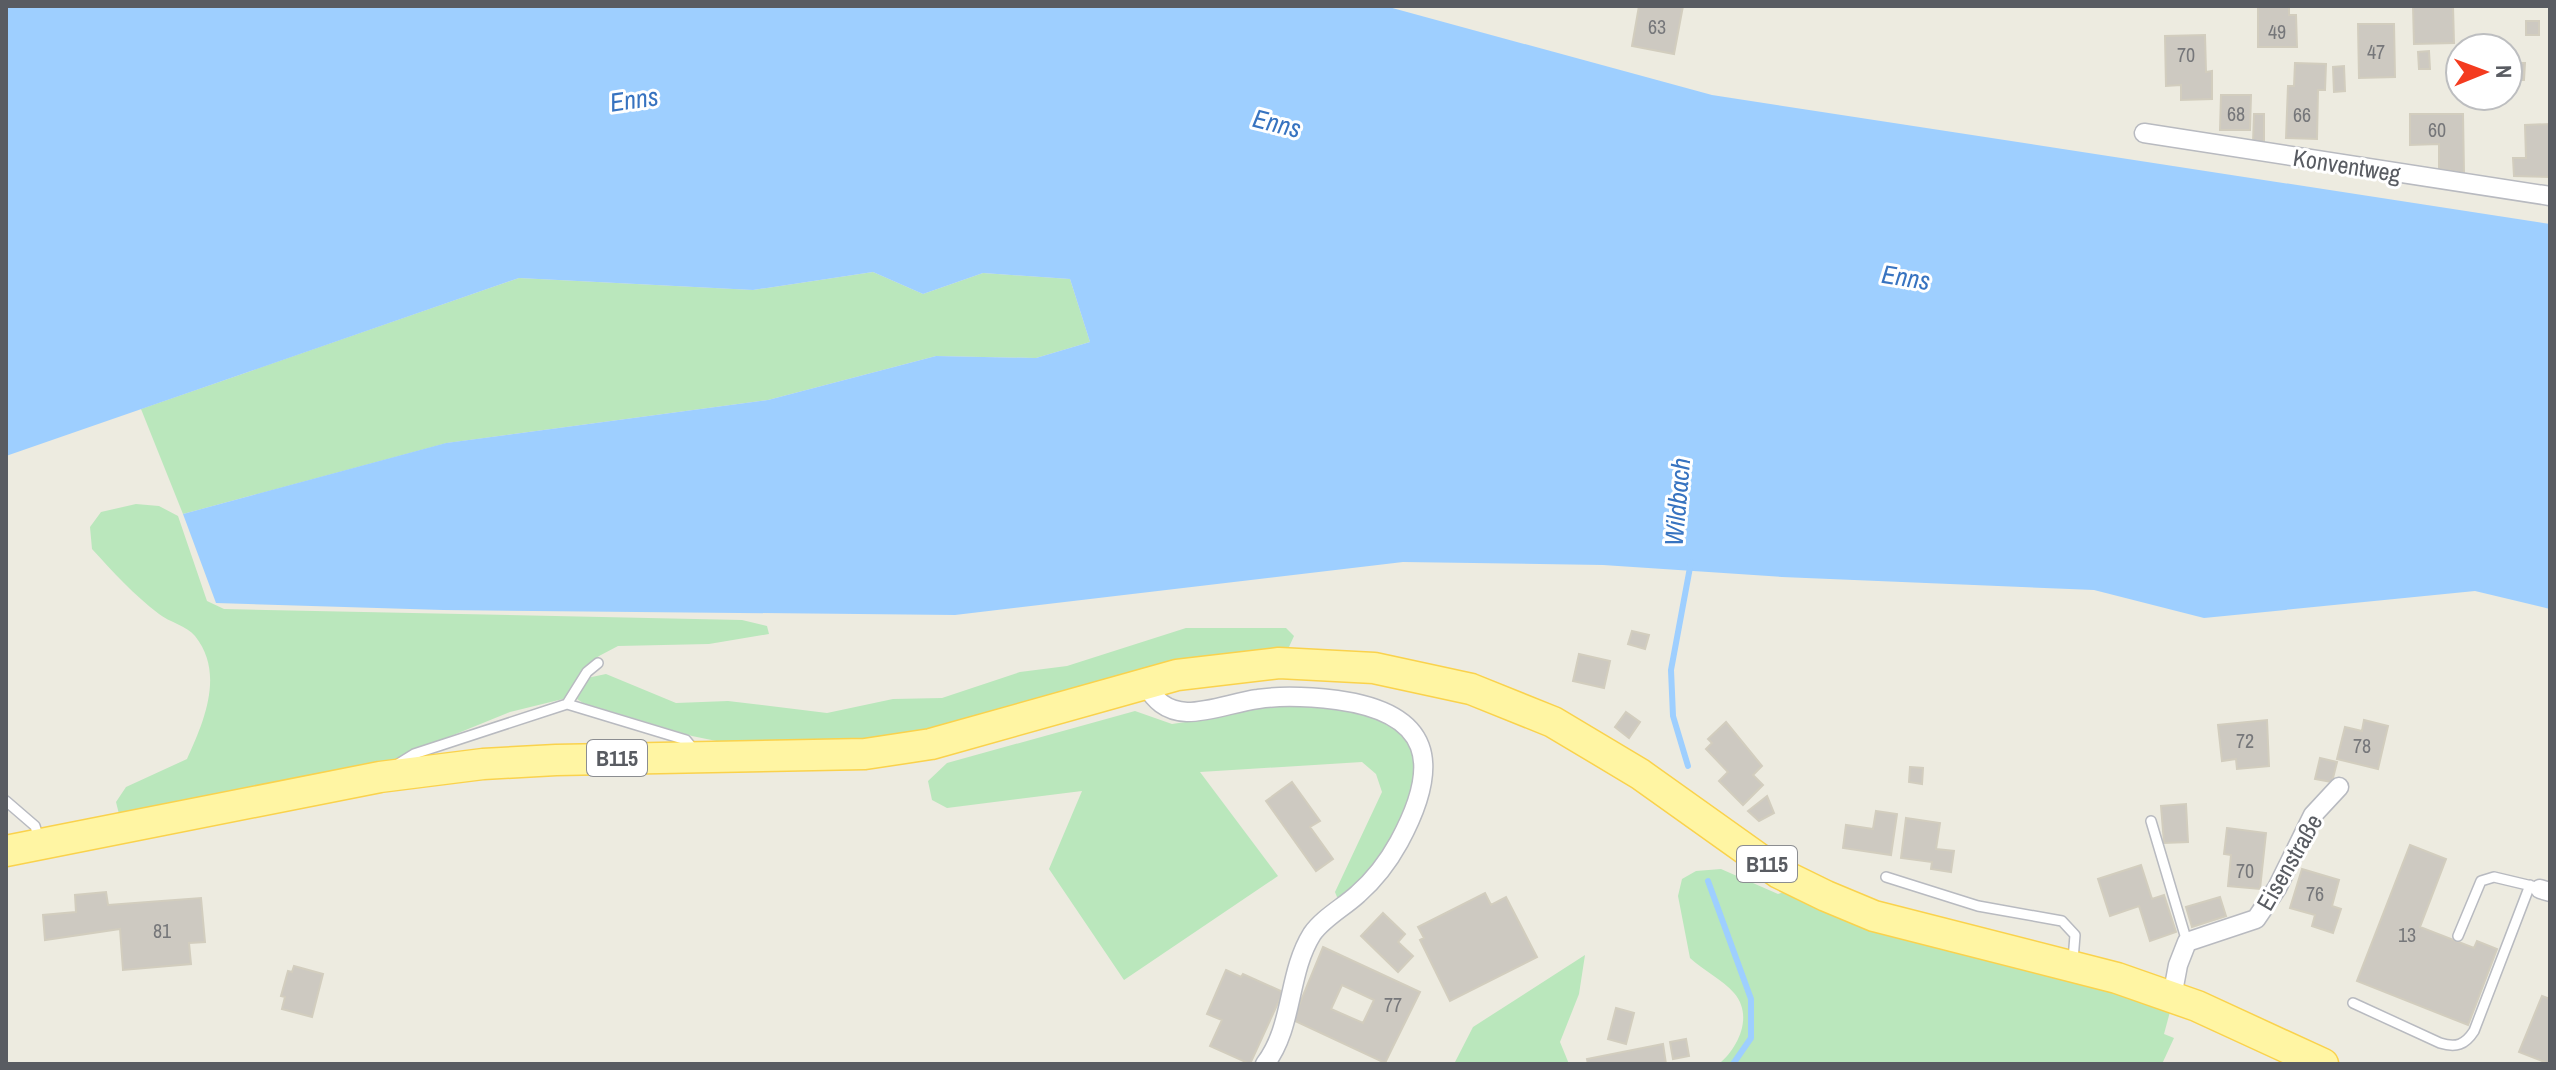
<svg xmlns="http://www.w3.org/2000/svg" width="2556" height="1070" font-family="'Archivo Narrow',sans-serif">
<rect width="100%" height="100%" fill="#edebe0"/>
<path fill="#bae7bc" d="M873 272 923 294 983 273 1070 279 1090 342 1036 358 936 356 768 400 447 443 183 514 141 409 519 278 753 290Z
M136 504 159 506 178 516 207 601 224 609 742 620 767 626 769 634 709 644 618 646 599 656 579 674 567 698 510 712 377 766 119 814 116 802 126 787 187 759C204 722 225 673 195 636 187 626 169 622 159 614 134 595 113 572 92 549L90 527 101 512Z
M1186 628H1286L1294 636 1289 647 950 727 858 741 731 744 692 736 583 703 577 699 587 678 606 674 676 703 728 701 827 713 893 699 942 698 1020 672 1067 666Z
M1290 704 1346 707 1404 728 1418 757V770L1390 851 1343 900 1337 897 1335 892 1382 792 1376 774 1362 762 1200 772 1278 876 1124 980 1049 869 1082 791 947 808 932 800 928 781 947 763 1135 711 1172 724 1206 719 1239 709Z
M1721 869 1778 894 1790 890 1984 957 2171 1008 2164 1034 2174 1038 2162 1064H1719C1738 1048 1754 1016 1734 993 1723 980 1703 970 1690 958L1678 896 1682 879 1696 871Z
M1585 955 1579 994 1560 1042 1569 1064H1454L1473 1027Z"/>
<path fill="#9ecfff" d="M6 6H1385L1712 95 2550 224V609L2475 591 2204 618 2094 590 1782 577 1603 565 1403 562 955 615 443 610 216 603 183 514 446 443 768 400 936 356 1036 358 1090 342 1070 279 983 273 923 294 873 272 753 290 519 278 6 456Z"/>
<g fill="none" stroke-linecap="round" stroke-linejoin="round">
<path stroke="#9ecfff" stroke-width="6" d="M1688 766 1673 716 1671 670 1691 562
M1708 881 1751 999V1038L1733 1064"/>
</g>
<path fill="#cdc9c1" stroke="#d2cdbe" stroke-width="2" fill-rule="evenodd" d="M1639 6H1683L1674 54 1632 46Z
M2258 6H2289V15H2296L2297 47H2258Z
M2413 6H2453L2454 43 2414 44Z
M2526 21H2539V35H2526Z
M2358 24H2394L2395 77 2359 78Z
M2205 35 2206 72 2212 71V99L2181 100V85L2166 86 2165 36Z
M2429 51 2430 69H2419L2418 52Z
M2295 63 2326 64 2325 90H2318L2317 139 2286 138 2288 86H2294Z
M2510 63H2525L2524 80H2510Z
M2344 66 2345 91 2334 92 2333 67Z
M2221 95H2251L2250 130H2220Z
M2254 114H2264V143H2253Z
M2410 114H2463L2464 173 2439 169V144L2410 145Z
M2550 124V177L2514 176 2513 158H2526L2525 125Z
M1632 631 1649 635 1645 649 1628 644Z
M1579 654 1610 661 1604 688 1573 681Z
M1626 712 1640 722 1629 738 1615 727Z
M2267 720 2269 766 2237 769 2236 759 2222 761 2218 725Z
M2364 720 2388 726 2378 769 2337 759 2345 727 2362 731Z
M1726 722 1762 766 1753 775 1763 785 1743 805 1719 781 1728 772 1706 749 1712 743 1708 739Z
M2320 758 2337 762 2332 782 2315 779Z
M1910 767 1923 768 1922 784 1909 782Z
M1292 782 1320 821 1310 827 1333 859 1316 871 1266 801Z
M1767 796 1774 813 1759 821 1748 811Z
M2186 804 2188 842 2164 843 2161 806Z
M1876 811 1897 814 1891 855 1843 848 1846 825 1873 829Z
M1906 818 1940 823 1936 849 1954 851 1951 872 1931 869 1932 862 1901 858Z
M2227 828 2266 833 2260 889 2228 886 2231 855 2224 854Z
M2410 845 2446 859 2420 927 2474 948 2477 941 2497 949 2468 1025 2357 981Z
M2141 865 2152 899 2164 895 2176 932 2150 941 2139 906 2110 916 2098 879Z
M2302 869 2339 880 2332 906 2341 909 2333 933 2312 926 2315 915 2290 908Z
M106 892 108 905 201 898 205 942 189 943 191 964 123 970 120 929 45 940 43 915 76 912 75 895Z
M1485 893 1491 905 1506 897 1537 957 1450 1001 1420 940 1424 938 1418 927Z
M2220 897 2226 916 2192 927 2186 907Z
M1383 913 1405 934 1398 942 1413 956 1398 972 1361 936Z
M1323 947 1420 992 1385 1063 1293 1020ZM1342 985 1374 1000 1363 1023 1331 1009Z
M294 966 323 974 312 1017 282 1009 285 997 281 996 288 971 292 972Z
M1226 970 1241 977 1243 974 1283 992 1250 1064 1210 1046 1222 1020 1207 1014Z
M2542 996 2550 999V1064L2519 1052Z
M1616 1008 1634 1013 1626 1044 1608 1039Z
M1686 1039 1689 1056 1673 1059 1670 1042Z
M1663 1044 1666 1064H1588L1587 1059Z"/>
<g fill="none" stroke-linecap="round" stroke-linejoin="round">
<g stroke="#b8bac0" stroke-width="12">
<path id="lane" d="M567 704 587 672 598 663
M393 767 414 754 567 704 686 740 695 751
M6 801 35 826 39 839
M2151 821 2187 942
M1886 877 1978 906 2062 921 2075 935 2073 960
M2458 936 2481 881 2494 877 2536 887
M2353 1003 2440 1043C2456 1048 2465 1045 2474 1031L2530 885"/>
</g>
<g stroke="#b8bac0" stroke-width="21">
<path id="street" d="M2144 133 2550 196
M1144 683C1155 700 1165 711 1187 712 1211 712 1235 702 1258 699 1284 695 1312 697 1337 700 1432 713 1442 763 1399 842 1388 862 1375 879 1358 894 1344 907 1323 918 1312 934 1287 974 1294 1026 1265 1064
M2540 889 2550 892
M2172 997 2178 965 2187 942 2256 919 2277 888 2313 815 2339 787"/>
</g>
<g stroke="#fad24c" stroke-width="33">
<path id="primary" d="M6 851 380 777 483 764 556 760 865 754 931 744 1177 675 1279 663 1374 668 1471 689 1553 722 1640 774 1779 873 1826 896 1874 916 2117 978 2197 1006 2323 1064"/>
</g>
<use href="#lane" stroke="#fff" stroke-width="9"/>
<use href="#street" stroke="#fff" stroke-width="18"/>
<use href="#primary" stroke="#fff5a3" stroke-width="30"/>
</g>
<g text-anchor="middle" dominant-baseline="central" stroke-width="6" stroke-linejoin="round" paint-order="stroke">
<g font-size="20" fill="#76777a">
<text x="1657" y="26">63</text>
<text x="2277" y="31">49</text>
<text x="2376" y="51">47</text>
<text x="2186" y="54">70</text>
<text x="2236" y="113">68</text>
<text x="2302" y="114">66</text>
<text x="2437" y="129">60</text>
<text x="2245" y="740">72</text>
<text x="2362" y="745">78</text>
<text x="2245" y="870">70</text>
<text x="2315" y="893">76</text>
<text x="162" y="930">81</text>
<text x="2407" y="934">13</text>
<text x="1393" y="1004">77</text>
</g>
<g fill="#fff" stroke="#8b8d91" stroke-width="2">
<rect x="587" y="740" width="60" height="36" rx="6"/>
<rect x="1737" y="846" width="60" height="36" rx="6"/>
</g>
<g font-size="22" font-weight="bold" fill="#595c62">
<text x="617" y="758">B115</text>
<text x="1767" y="864">B115</text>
</g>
<g font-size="24" fill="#595c62" stroke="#fff">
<text transform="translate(2347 165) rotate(9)">Konventweg</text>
<text transform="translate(2289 862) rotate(-60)">Eisenstraße</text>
</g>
<g font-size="26" font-style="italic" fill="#3773c0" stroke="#fff">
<text transform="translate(634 99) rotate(-8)">Enns</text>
<text transform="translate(1277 123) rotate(14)">Enns</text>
<text transform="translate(1906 277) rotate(9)">Enns</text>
<text transform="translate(1677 502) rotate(-85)">Wildbach</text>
</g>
</g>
<rect width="2556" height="1070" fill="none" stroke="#595c62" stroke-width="16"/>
<g transform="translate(2484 72) rotate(89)"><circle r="38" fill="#ffffff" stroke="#bdbec0" stroke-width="2"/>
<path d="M0-6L14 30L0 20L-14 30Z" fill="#f43b1f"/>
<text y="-12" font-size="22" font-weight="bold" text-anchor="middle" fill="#595c62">N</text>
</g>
</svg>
